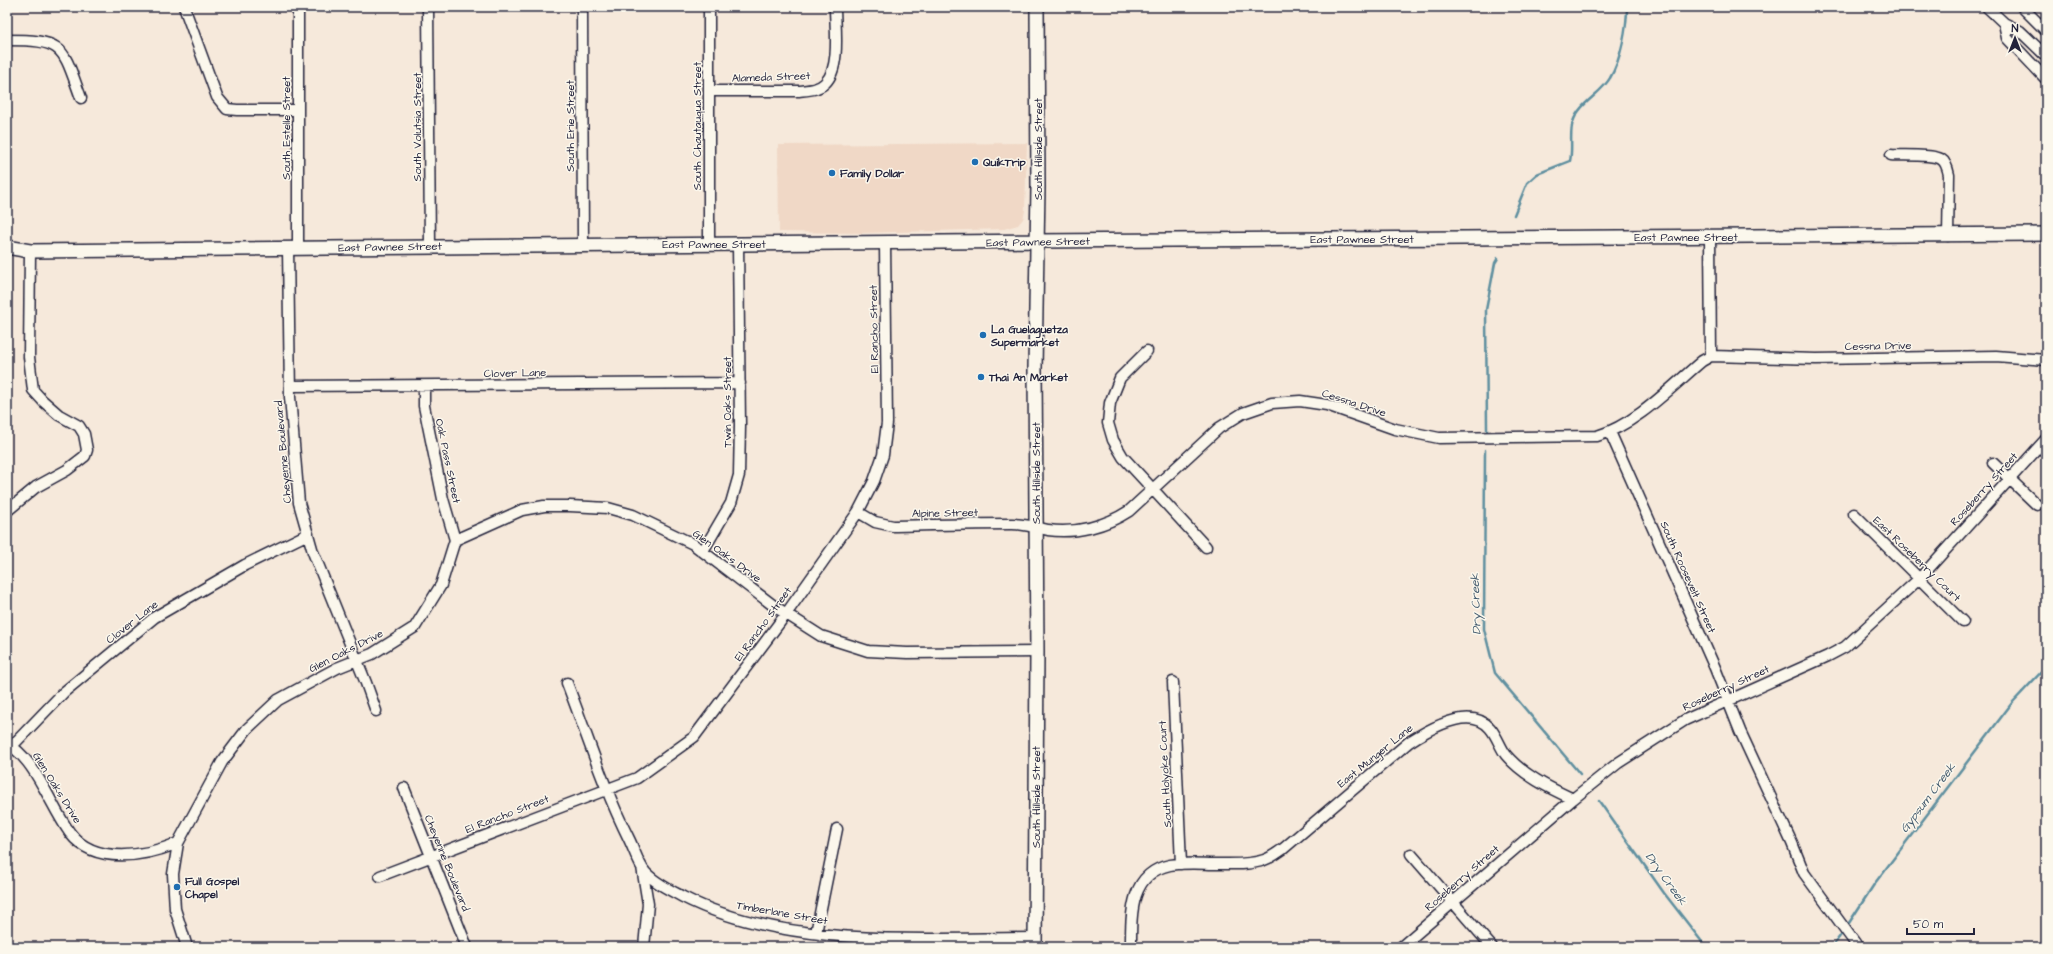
<svg xmlns="http://www.w3.org/2000/svg" width="2053" height="954" font-family="'Architects Daughter',sans-serif">
<rect width="100%" height="100%" fill="#f6e9db"/>
<filter id="ink" filterUnits="userSpaceOnUse"><feTurbulence type="fractalNoise" baseFrequency=".025" numOctaves="2"/><feDisplacementMap in="SourceGraphic" scale="8" xChannelSelector="R" yChannelSelector="G"/><feConvolveMatrix kernelMatrix="1 2 1 2 8 2 1 2 1" color-interpolation-filters="sRGB"/></filter>
<g filter="url(#ink)">
<path fill="#f0d8c6" d="M1027 143 1025 211 1023 219 1018 225 1004 229 862 233 779 232 778 145Z"/>
<g fill="none" stroke-linecap="round" stroke-linejoin="round">
<path stroke="#5f8f9f" stroke-width="2.5" d="M1514 215 1527 183 1537 174 1570 161C1573 148 1569 132 1573 122 1579 103 1601 94 1610 78 1621 60 1627 27 1627 7
M1487 430 1486 310 1495 263 1498 258
M1485 450 1484 629 1495 673 1580 774
M1599 801 1664 893 1706 947
M1847 926 1875 883 2012 703 2046 667
M1832 947 1843 932"/>
<g stroke="#22223b" stroke-width="13">
<path id="minor" d="M184 7 217 97 227 109 237 110H298
M298 7V248
M428 7 430 247
M582 7 583 245
M709 7V244
M1987 7 2004 23 2020 31 2046 56
M2022 7 2046 31
M2004 23 2007 38 2046 79
M7 40C65 40 62 46 81 98
M709 91H799C808 90 818 90 825 83 841 68 835 27 835 7
M1891 155C1902 156 1932 154 1941 159 1946 162 1948 170 1949 175L1948 236
M1710 237 1711 356
M288 248 290 397 299 503 313 552 366 683 376 711
M1147 351 1120 378 1110 403 1108 423 1113 440 1123 457 1206 547
M290 386 740 383
M424 386V406L443 499 455 540
M1610 432 1715 668 1740 731 1792 843 1804 873 1858 947
M1993 463 2037 505
M7 511 36 487 67 470 85 456 87 450 84 434 79 426 59 415 43 401 33 390 29 357 30 251
M858 512 875 522 893 526C933 525 972 524 1012 524 1024 524 1036 527 1048 530 1076 534 1106 526 1129 511L1219 428 1243 413 1272 403 1300 401 1327 405 1395 429 1439 438 1597 436C1637 424 1671 387 1702 361L1711 356 1816 359 1996 356 2046 360
M1854 514 1963 622
M703 551 731 503 739 475 740 425 738 244
M1173 682 1181 864
M567 683C587 735 604 789 629 839 634 849 638 863 645 872 655 883 670 890 683 897 785 949 923 938 1035 938
M7 743C24 754 34 770 44 788 52 802 60 819 70 833 95 866 146 856 178 843L222 762 247 729 278 700 337 668 372 654 415 627 441 585 455 540 522 510 544 506H570L608 508 633 515 693 544 774 606 821 636 868 651 907 653 1037 652
M12 746 64 692 155 617 245 565 308 534
M404 788 467 947
M178 843 173 874 175 909 187 947
M1411 854 1492 947
M642 867 648 904 644 947
M380 876 637 778 694 737 786 614 858 512 874 481 883 455 887 423 885 244
M816 933 837 829
M1131 947C1131 914 1130 873 1170 865 1186 862 1203 864 1219 864 1234 864 1250 865 1264 860 1271 858 1277 853 1283 849L1409 742C1429 729 1470 705 1490 728 1497 736 1500 747 1506 755 1523 775 1549 788 1573 799
M1401 947 1573 799 1618 763 1685 720 1828 656 1845 647 1920 578 2046 439"/>
</g>
<g stroke="#22223b" stroke-width="16">
<path id="major" d="M7 247 30 251 1037 241 2046 234
M1035 947 1037 652 1035 369 1038 187 1037 7"/>
</g>
<use href="#minor" stroke="#fbf7ec" stroke-width="10"/>
<use href="#major" stroke="#fbf7ec" stroke-width="13"/>
</g>
</g>
<g fill="#1f6fb2" stroke="#fbf7ec" stroke-width="1.5">
<circle cx="975" cy="162" r="4"/>
<circle cx="832" cy="173" r="4"/>
<circle cx="983" cy="335" r="4"/>
<circle cx="981" cy="377" r="4"/>
<circle cx="177" cy="887" r="4"/>
</g>
<g text-anchor="middle" dominant-baseline="central" stroke-width="3" stroke-linejoin="round" paint-order="stroke">
<g font-size="11" fill="#22223b" stroke="#fbf7ec">
<text transform="translate(771 77) rotate(-2)">Alameda Street</text>
<text transform="translate(570 126) rotate(-90)">South Erie Street</text>
<text transform="translate(697 126) rotate(-90)">South Chautauqua Street</text>
<text transform="translate(417 127) rotate(-90)">South Volutsia Street</text>
<text transform="translate(286 128) rotate(-90)">South Estelle Street</text>
<text transform="translate(1038 149) rotate(-90)">South Hillside Street</text>
<text x="1686" y="237">East Pawnee Street</text>
<text x="1362" y="239">East Pawnee Street</text>
<text transform="translate(1038 242) rotate(-1)">East Pawnee Street</text>
<text x="714" y="244">East Pawnee Street</text>
<text transform="translate(390 247) rotate(-1)">East Pawnee Street</text>
<text transform="translate(874 329) rotate(-91)">El Rancho Street</text>
<text transform="translate(1878 346) rotate(-1)">Cessna Drive</text>
<text transform="translate(515 373) rotate(-1)">Clover Lane</text>
<text transform="translate(727 402) rotate(-90)">Twin Oaks Street</text>
<text transform="translate(1354 403) rotate(18)">Cessna Drive</text>
<text transform="translate(283 452) rotate(-95)">Cheyenne Boulevard</text>
<text transform="translate(448 461) rotate(78)">Oak Pass Street</text>
<text transform="translate(1036 473) rotate(-90)">South Hillside Street</text>
<text transform="translate(1984 489) rotate(-48)">Roseberry Street</text>
<text transform="translate(945 513) rotate(-1)">Alpine Street</text>
<text transform="translate(727 556) rotate(36)">Glen Oaks Drive</text>
<text transform="translate(1917 559) rotate(44)">East Roseberry Court</text>
<text transform="translate(1688 577) rotate(66)">South Roosevelt Street</text>
<text transform="translate(132 622) rotate(-38)">Clover Lane</text>
<text transform="translate(763 624) rotate(-54)">El Rancho Street</text>
<text transform="translate(346 651) rotate(-27)">Glen Oaks Drive</text>
<text transform="translate(1726 688) rotate(-25)">Roseberry Street</text>
<text transform="translate(1375 756) rotate(-39)">East Munger Lane</text>
<text transform="translate(1165 774) rotate(-93)">South Holyoke Court</text>
<text transform="translate(57 788) rotate(58)">Glen Oaks Drive</text>
<text transform="translate(1036 797) rotate(-90)">South Hillside Street</text>
<text transform="translate(507 814) rotate(-21)">El Rancho Street</text>
<text transform="translate(447 863) rotate(68)">Cheyenne Boulevard</text>
<text transform="translate(1462 878) rotate(-41)">Roseberry Street</text>
<text transform="translate(782 913) rotate(10)">Timberlane Street</text>
</g>
<g font-size="11" font-weight="bold" fill="#22223b" stroke="#fbf7ec" text-anchor="start">
<text x="983" y="162">QuikTrip</text>
<text x="840" y="173">Family Dollar</text>
<text x="991" y="329">La Guelaguetza<tspan x="991" dy="13">Supermarket</tspan></text>
<text x="989" y="377">Thai An Market</text>
<text x="185" y="881">Full Gospel<tspan x="185" dy="13">Chapel</tspan></text>
</g>
<g font-size="12" font-style="italic" fill="#41596d" stroke="#fbf7ec">
<text transform="translate(1476 604) rotate(-92)">Dry Creek</text>
<text transform="translate(1928 798) rotate(-53)">Gypsum Creek</text>
<text transform="translate(1666 879) rotate(54)">Dry Creek</text>
</g>
</g>
<rect width="2053" height="954" fill="none" stroke="#fbf7ec" stroke-width="24"/>
<rect x="12" y="12" width="2029" height="930" fill="none" stroke="#22223b" stroke-width="1.5" filter="url(#ink)"/>
<g transform="translate(2015 38)" stroke="#fbf7ec" stroke-width="3" paint-order="stroke">
<path d="M0-3L7 15L0 10L-7 15Z" fill="#22223b"/>
<text y="-6" font-size="11" font-weight="bold" text-anchor="middle" fill="#22223b">N</text>
</g>
<path d="M1907 928v6h67v-6" fill="none" stroke="#22223b" stroke-width="2"/>
<text x="1913" y="928" font-size="12" fill="#22223b" stroke="#fbf7ec" stroke-width="3" paint-order="stroke">50 m</text>
</svg>
